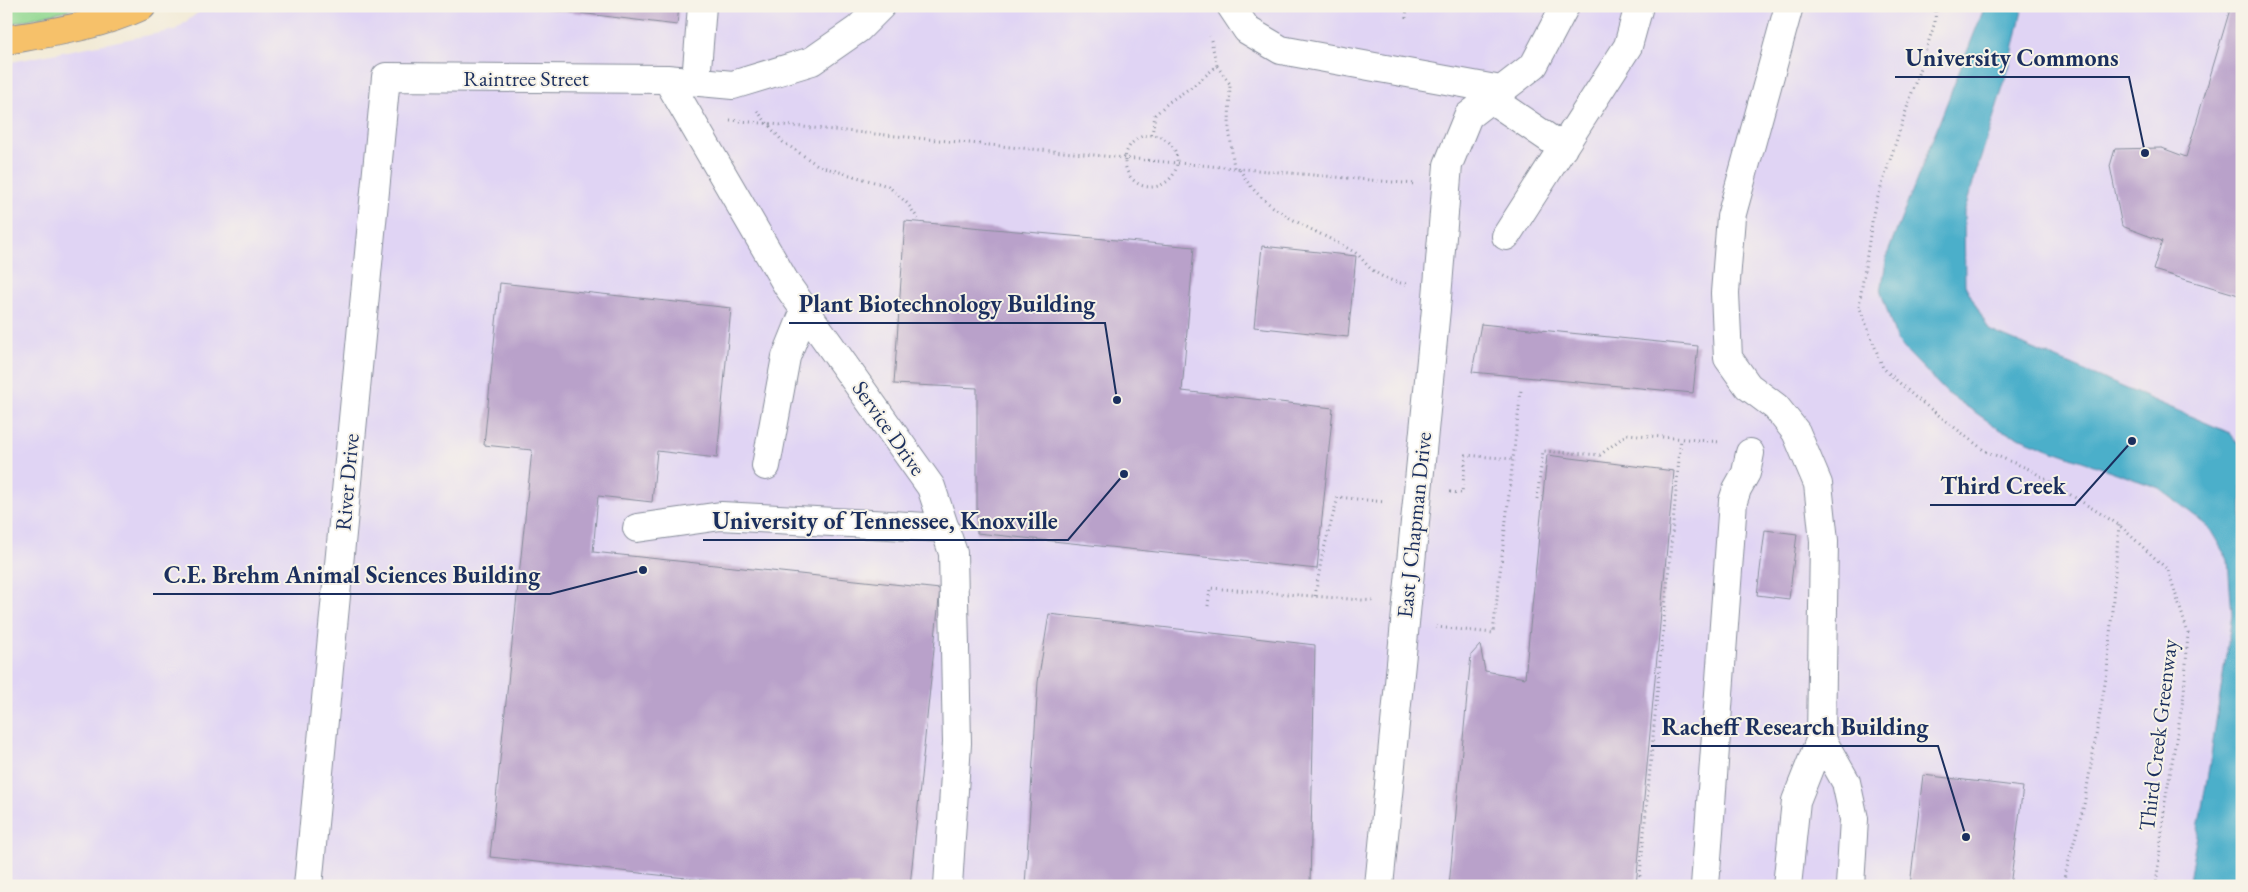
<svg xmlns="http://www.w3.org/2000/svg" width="2248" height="892" font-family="'EB Garamond',serif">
<rect width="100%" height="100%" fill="#f7f3e8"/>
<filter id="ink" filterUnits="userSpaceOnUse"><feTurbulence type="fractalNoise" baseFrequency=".02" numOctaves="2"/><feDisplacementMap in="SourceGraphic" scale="10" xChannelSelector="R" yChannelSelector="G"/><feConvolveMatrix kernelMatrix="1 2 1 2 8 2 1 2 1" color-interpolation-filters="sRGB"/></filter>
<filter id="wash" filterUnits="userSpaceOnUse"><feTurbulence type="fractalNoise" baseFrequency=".0096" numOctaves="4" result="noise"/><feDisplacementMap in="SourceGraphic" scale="20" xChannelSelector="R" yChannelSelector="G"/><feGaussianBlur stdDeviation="1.12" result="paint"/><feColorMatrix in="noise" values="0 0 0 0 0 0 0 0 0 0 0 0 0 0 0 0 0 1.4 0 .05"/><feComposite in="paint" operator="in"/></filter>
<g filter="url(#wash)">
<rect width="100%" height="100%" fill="#f2ead5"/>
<path fill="#e0d4f4" d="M207 6H2242V886H6V63L175 30Z"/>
<path fill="#93d891" stroke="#578478" d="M6 6H84L6 25Z"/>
<path fill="#4bafca" stroke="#336f94" d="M1985 6H2023L2010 64 1964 212 1965 285 1989 330 2230 433 2242 449V886H2188L2210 762 2232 615 2228 560 2208 526 2159 488 2051 450 2001 430 1947 393 1897 341 1881 292 1887 255Z"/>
<g id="blocks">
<path fill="#b9a1ca" d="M522 6H679L677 25Z
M2231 6H2242V296L2153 270 2162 241 2122 226 2110 166 2115 149 2162 148 2186 157Z
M905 221 1194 247 1182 391 1333 408 1317 569 977 533V388L894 384Z
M1262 246 1356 256 1348 337 1254 327Z
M500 283 731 308 717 458 657 451 652 502 598 496 593 552 940 589 910 886H761L490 857 532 450 484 445Z
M1481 324 1698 346 1693 393 1472 372Z
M1547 455 1674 471 1636 886H1449L1471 655 1480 645 1485 671 1525 678Z
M1765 530 1797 534 1789 599 1757 595Z
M1049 614 1315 645 1310 886H1025L1038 682Z
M1923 775 2023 787 2010 886H1910Z"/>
</g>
</g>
<g filter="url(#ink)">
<use href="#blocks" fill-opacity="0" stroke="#868c9a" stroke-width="1"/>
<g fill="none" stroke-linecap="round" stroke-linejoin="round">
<g stroke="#868c9a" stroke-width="30">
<path id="minor" d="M1231 6 1247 30 1281 50 1501 90
M1789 6 1731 217 1725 293 1728 358 1748 386 1776 407 1796 432 1818 484 1824 541 1821 738 1846 782 1854 819 1850 886
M667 79 787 285 931 487 953 553 957 743 948 886
M696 81 702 6
M1491 99 1563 148
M1506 236 1628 46 1639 6
M766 466 786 357 805 310
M637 528 721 516 945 528
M308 886 386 77 667 79 733 85 812 61 858 29 881 6
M1379 886 1436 309 1448 165 1468 116 1534 65 1565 6
M1705 886 1733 501 1737 489 1746 473 1750 453
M1787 886 1796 801 1821 738"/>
</g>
<g stroke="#868c9a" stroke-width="30">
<path id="highway" d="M6 40C53 32 99 26 142 6"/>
</g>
<path stroke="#868c9a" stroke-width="3" stroke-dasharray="1 4" stroke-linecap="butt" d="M1936 6 1935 22 1874 209 1859 306 1883 368 1915 397 1985 451 2029 469 2119 525 2168 570 2188 633 2184 694 2165 802 2156 886
M1406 18 1407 6
M1217 66 1230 84 1229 127 1234 168
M757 111 783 142 819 166 888 186 908 204 918 219
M730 120 1177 163 1415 184
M1125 161a26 26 0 1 1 52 0a26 26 0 1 1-52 0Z
M1152 135 1155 115 1169 102 1193 86 1217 66 1210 36
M1240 169C1260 212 1316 229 1354 252 1361 256 1365 264 1371 269 1381 277 1393 282 1406 284
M1450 492 1462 493 1466 455 1513 459
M1537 499 1543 451 1600 455 1627 434 1721 442
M1315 596 1322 556 1338 497 1385 502
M1208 606 1210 588 1375 601
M1436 627 1493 633 1521 390
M1639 886 1681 438
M2062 886 2084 805 2107 672 2119 525"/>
<use href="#minor" stroke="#fff" stroke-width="28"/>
<use href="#highway" stroke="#f6c16b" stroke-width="28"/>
</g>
</g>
<g text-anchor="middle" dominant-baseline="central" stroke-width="4" stroke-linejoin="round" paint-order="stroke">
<g font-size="22" fill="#1b2f5e" stroke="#f7f3e8">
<text x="526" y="78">Raintree Street</text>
<text transform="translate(889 428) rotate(55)">Service Drive</text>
<text transform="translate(347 482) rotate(-85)">River Drive</text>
<text transform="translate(1414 525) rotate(-84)">East J Chapman Drive</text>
<text transform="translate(2158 735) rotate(-83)">Third Creek Greenway</text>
</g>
</g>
<path fill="none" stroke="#1b2f5e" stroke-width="2" d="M2145 153L2129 77H1895M1117 400L1105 323H789M2132 441L2075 505H1930M1124 474L1068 540H703M643 570L550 594H153M1966 837L1938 746H1651"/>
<g fill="#1b2f5e" stroke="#f7f3e8" stroke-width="2">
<circle cx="2145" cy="153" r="5"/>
<circle cx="1117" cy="400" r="5"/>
<circle cx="2132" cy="441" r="5"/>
<circle cx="1124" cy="474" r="5"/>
<circle cx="643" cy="570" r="5"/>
<circle cx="1966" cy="837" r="5"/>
</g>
<g font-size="24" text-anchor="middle" font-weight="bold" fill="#1b2f5e" stroke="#f7f3e8" stroke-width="4" stroke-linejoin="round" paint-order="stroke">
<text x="2012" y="66">University Commons</text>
<text x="947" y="312">Plant Biotechnology Building</text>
<text x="2003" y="494">Third Creek</text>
<text x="885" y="529">University of Tennessee, Knoxville</text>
<text x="352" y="583">C.E. Brehm Animal Sciences Building</text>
<text x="1795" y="735">Racheff Research Building</text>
</g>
<rect width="2248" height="892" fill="none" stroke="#f7f3e8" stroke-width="25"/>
</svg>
